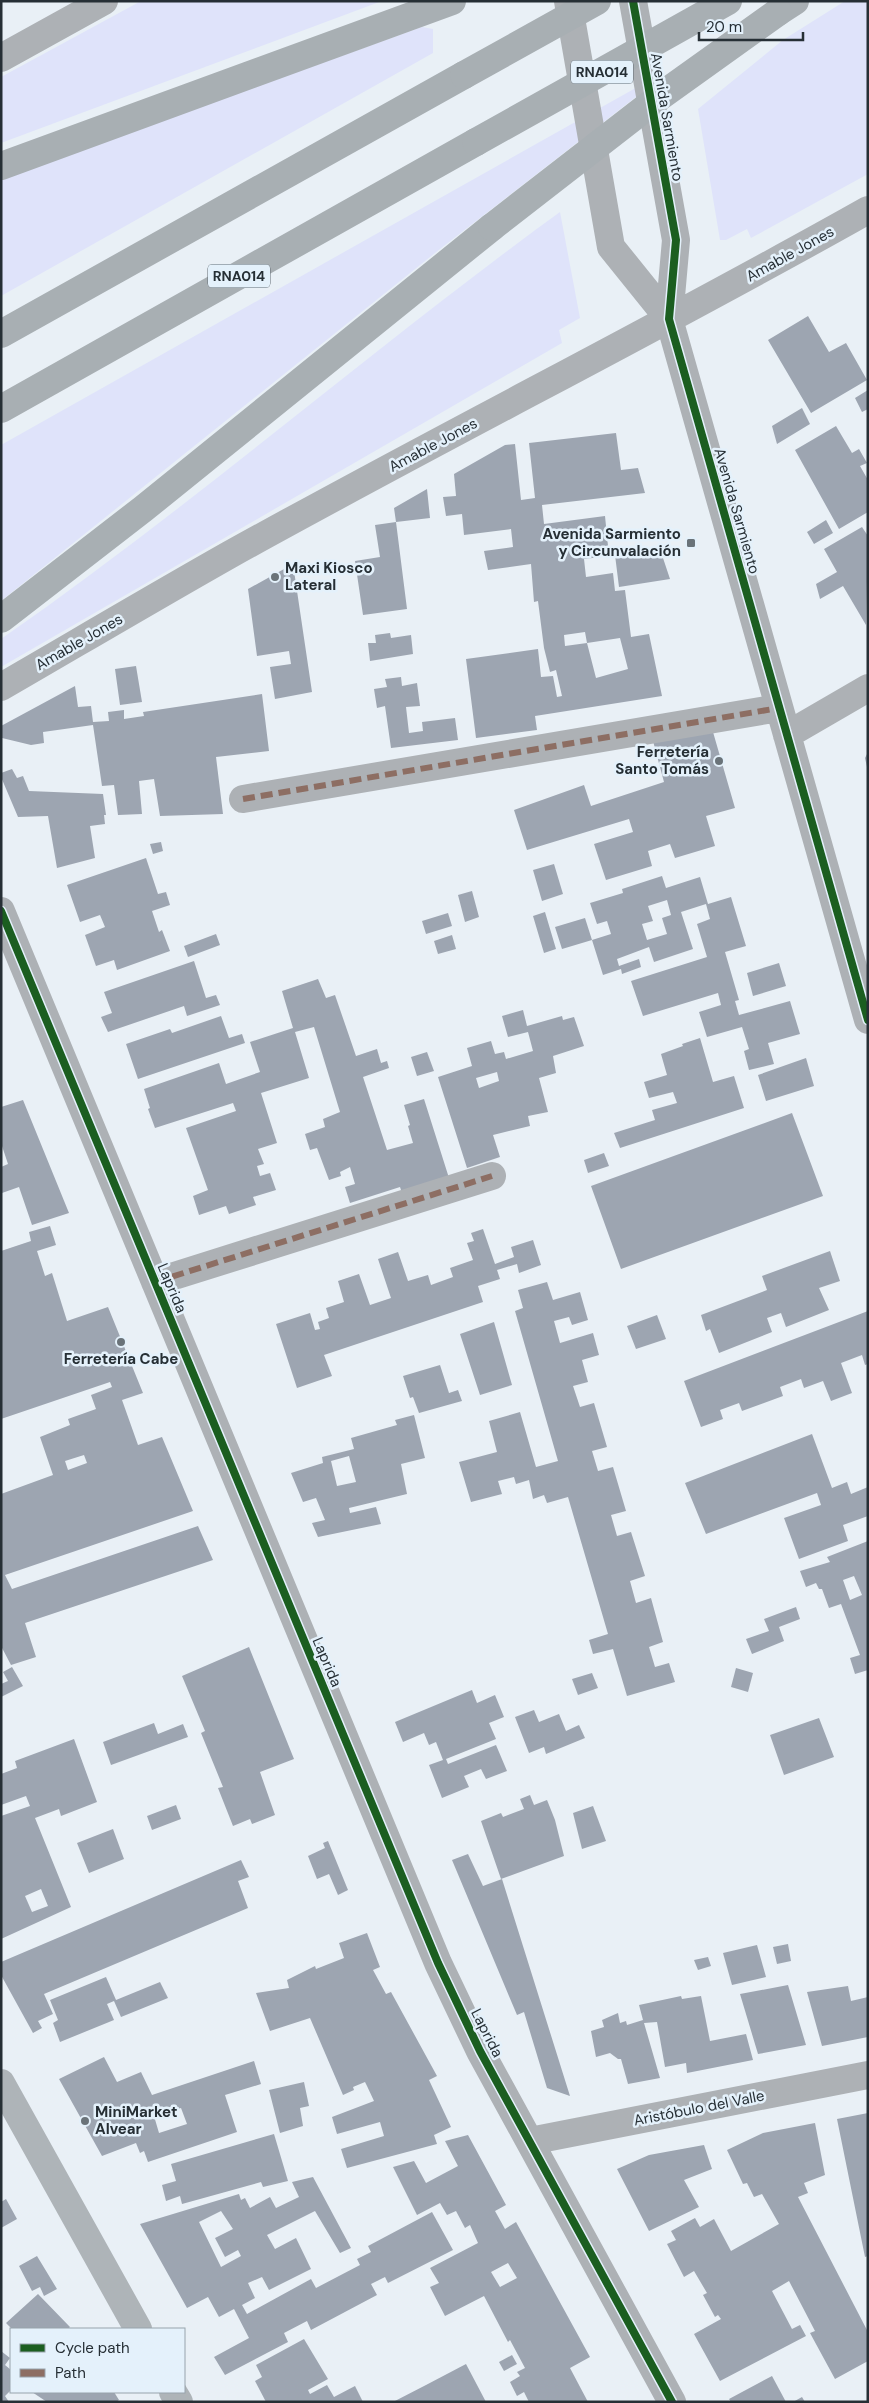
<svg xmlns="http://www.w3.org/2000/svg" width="869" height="2403" font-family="'DM Sans',sans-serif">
<rect width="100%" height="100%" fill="#e9f0f6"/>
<path fill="#dfe3fa" d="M141 1H382L1 143V77Z
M845 1H868V174L751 238 747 229 726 240H720L698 109 783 40Z
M422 27 433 29V53L1 296V178Z
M657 76H660L659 79 440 249 1 601V445Z
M560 212 580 318 559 330 562 343 1 667V639C194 505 370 350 560 212Z"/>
<path fill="#9da5b1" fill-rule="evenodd" d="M808 316 829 352 846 343 867 380 811 413 768 340Z
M868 390V409L862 412 855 398Z
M802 408 810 424 777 444 772 426Z
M836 426 852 453 859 449 867 463 860 466 868 480V512L839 529 795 450Z
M616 433 621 470 638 468 645 493 542 505 544 524 605 516 609 556 584 559 586 577 613 573 615 591 625 590 631 637 649 634 662 696 535 716 537 730 476 738 466 659 538 649 541 677 553 676 557 697 562 696 556 670 550 672 544 648 538 601 534 602 531 564 488 570 484 551 513 547 511 529 464 535 462 514 446 516 443 497 456 496 454 474 505 445 515 444 521 500 535 498 529 443ZM585 632 587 643 620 638 628 669 596 678 587 643 565 646 564 635Z
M427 489 430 518 396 522 394 508Z
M826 520 833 533 814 544 807 532Z
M396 522 407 609 363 615 355 561 380 557 375 525Z
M862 527 868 536 866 625 843 586 820 599 816 584 837 572 824 549Z
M660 549 670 579 619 587 615 555Z
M293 564 312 692 275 699 270 667 291 664 289 651 257 656 248 589Z
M390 633 391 638 411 635 413 654 370 661 368 643H376L375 635Z
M136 666 142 702 120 705 115 669Z
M401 677 402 686 417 683 420 706 406 707 409 733 423 731 422 722 455 718 458 740 391 748 385 706 377 708 374 689 387 687 385 679Z
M75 686 78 707 91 706 93 722 109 721 108 712 124 710V719L144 716 143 712 262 694 269 751 216 757 223 814 160 816 154 779 139 781 142 814 118 815 114 785 102 786 93 725 43 732 44 743 31 745 2 738 1 726Z
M713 732 735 808 706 816 715 846 675 858 670 844 648 851 652 866 606 880 594 844 633 832 629 819 527 850 514 810 584 785 591 806 664 782 653 741Z
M868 752V767H867L865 758Z
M12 769 17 778 23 776 29 791 103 794 106 815H104L105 824 90 826 95 858 57 868 48 816 18 817 1 777V773Z
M161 842 163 851 153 854 150 844Z
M146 858 158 894 166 892 170 905 152 911 159 932 162 930 170 951 117 970 114 960 96 966 85 935 105 927 100 915 80 922 67 885Z
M554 864 563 894 542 901 533 870Z
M662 876 666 888 700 877 708 904 731 897 746 946 725 952 739 1000 735 1001 739 1015 790 1001 800 1034 768 1043 774 1064 749 1070 744 1051 749 1049 742 1027 707 1037 699 1012 721 1005 718 993 643 1016 631 981 707 957 697 924 710 919 706 904 681 912 693 949 654 962 649 947 617 959 619 966 639 959 641 967 622 974 621 969 603 975 592 940 562 949 555 927 585 918 592 940 611 934 607 921 597 924 590 903 623 893 622 889ZM667 900 671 915 662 918 667 934 647 940 642 924 653 921 648 906Z
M472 891 479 917 465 922 458 895Z
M545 912 556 949 544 953 533 916Z
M448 913 452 926 426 934 422 921Z
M216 934 220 945 188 957 184 946Z
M452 935 456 949 438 954 434 941Z
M194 961 206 998 216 995 220 1005 187 1016 184 1006 108 1032 101 1017 112 1013 104 992Z
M779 963 786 986 753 996 747 973Z
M318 979 326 998 335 995 356 1056 377 1049 381 1063 387 1061 389 1068 363 1077 387 1150 413 1143 408 1126 410 1125 404 1105 424 1099 449 1178 402 1193 400 1187 350 1203 345 1187 355 1184 350 1167 340 1172 341 1176 329 1180 317 1148 310 1150 305 1134 325 1127 323 1119 340 1112 314 1027 295 1032 309 1078 261 1093 277 1143 258 1149 264 1164 257 1166 260 1176 270 1173 276 1190 253 1197 256 1205 229 1214 226 1206 199 1215 193 1196 208 1190 186 1128 236 1111 233 1103 155 1128 148 1109 150 1108 144 1089 219 1063 226 1084 260 1072 250 1042 293 1028 282 991Z
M523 1010 527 1026 562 1016 563 1020 574 1017 584 1046 553 1056 556 1073 539 1078 548 1112 528 1116 530 1126 493 1135 500 1157 467 1168 438 1077 472 1066 467 1048 491 1041 495 1054 504 1052 506 1059 533 1051 528 1032 508 1037 502 1016ZM497 1072 499 1081 479 1088 476 1078Z
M221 1016 229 1038 242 1034 245 1043 138 1079 126 1044 170 1029 172 1033Z
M700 1038 713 1082 734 1076 744 1108 620 1148 614 1133 655 1120 652 1110 677 1103 673 1092 649 1098 644 1082 667 1075 661 1054 683 1046 682 1044Z
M427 1052 434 1071 417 1076 411 1057Z
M806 1058 814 1086 766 1101 758 1075Z
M23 1100 69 1213 32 1225 19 1187 2 1193 1 1189V1167L8 1164 1 1143V1107Z
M792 1113 823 1196 621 1269 591 1186Z
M604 1153 609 1166 588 1173 584 1160Z
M50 1226 56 1245 37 1251 45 1276 52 1273 67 1321 108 1307 143 1393 122 1400 138 1445 162 1437 193 1511 5 1575 12 1589 198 1526 213 1560 25 1623 36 1657 11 1665 1 1646V1494L53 1475 40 1437 70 1425 68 1419 96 1409 91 1395 112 1387 110 1382 1 1419V1251L31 1241 29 1232ZM84 1455 87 1463 68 1470 65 1461Z
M483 1229 495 1264 514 1257 511 1247 533 1240 541 1265 519 1273 517 1264 497 1270 500 1279 478 1286 483 1302 324 1355 332 1376 297 1388 276 1324 310 1313 315 1330 320 1329 318 1322 329 1318 326 1308 344 1302 338 1281 359 1274 370 1305 391 1298 378 1259 398 1252 408 1281 428 1275 431 1285 453 1277 450 1268 473 1260 467 1243 474 1241 471 1233Z
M830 1251 840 1281 819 1288 829 1310 786 1327 781 1313 767 1318 772 1332 719 1353 710 1329 706 1331 701 1315 767 1290 762 1276Z
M547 1282 553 1300 580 1292 588 1320 572 1325 569 1317 554 1321 560 1343 593 1333 599 1355 582 1360 588 1382 573 1386 580 1407 594 1403 607 1447 592 1451 598 1471 613 1467 626 1511 611 1515 617 1536 631 1532 645 1576 630 1581 636 1603 651 1598 663 1642 649 1647 655 1667 669 1663 675 1682 627 1696 613 1649 593 1654 589 1640 608 1634 568 1497 547 1503 544 1495 533 1499 529 1480 516 1484 514 1477 498 1481 502 1494 471 1502 459 1462 497 1452 489 1421 520 1412 536 1467 558 1461 515 1311 523 1308 518 1290Z
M868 1311V1364L865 1365 862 1355 841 1363 852 1393 831 1401 823 1381 804 1388 801 1379 780 1387 783 1396 742 1411 739 1403 720 1410 723 1419 701 1427 684 1381Z
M657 1315 666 1339 636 1349 627 1326Z
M494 1322 512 1385 480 1395 460 1334Z
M440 1365 449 1393 458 1390 462 1401 419 1413 413 1397 410 1398 403 1376Z
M414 1415 425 1458 401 1464 407 1494 349 1508 350 1513 376 1507 381 1524 318 1537 312 1523 325 1520 316 1498 303 1502 291 1473 323 1463 322 1457 354 1449 351 1438 397 1425 395 1420ZM349 1456 356 1482 337 1486 331 1461Z
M812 1434 832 1488 847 1482 851 1494 868 1487V1516L843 1525 848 1541 799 1559 784 1518 821 1505 817 1493 706 1534 685 1483Z
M868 1541V1670L855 1674 850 1658 860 1655 841 1604 829 1608 822 1589H819L816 1583 806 1587 800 1571 830 1562 827 1557ZM854 1576 862 1595 850 1600 843 1580Z
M796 1607 800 1619 779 1627 784 1641 752 1654 746 1639 769 1631 764 1619Z
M249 1647 294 1759 260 1772 275 1815 252 1824 250 1819 233 1826 218 1788 223 1787 201 1733 205 1731 182 1676Z
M12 1667 23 1686 1 1697V1684L8 1681 3 1672Z
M736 1668 753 1673 748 1692 731 1687Z
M592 1673 598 1688 578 1695 572 1679Z
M472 1690 477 1703 495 1695 504 1717 489 1723 496 1739 446 1759 448 1764 496 1745 507 1771 486 1779 481 1769 464 1776 469 1787 442 1798 429 1765 443 1760 436 1742 429 1745 424 1733 403 1742 395 1722Z
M534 1710 539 1722 559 1714 566 1731 579 1725 585 1738 546 1754 544 1747 529 1753 515 1717Z
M819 1718 834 1757 784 1775 770 1735Z
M154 1723 158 1734 183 1724 188 1737 111 1765 103 1742Z
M74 1739 97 1802 61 1816 59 1809 35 1818 71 1907 1 1939V1816L30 1806 26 1796 1 1805V1774L17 1768 15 1761ZM41 1889 48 1906 32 1912 25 1896Z
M530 1795 534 1805 547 1800 555 1820 564 1856 501 1879 481 1821 501 1813 503 1817 524 1809 520 1799Z
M176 1805 181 1819 152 1830 147 1816Z
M593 1806 606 1841 582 1849 573 1813Z
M113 1829 124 1859 89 1873 77 1843Z
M328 1841 348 1890 338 1895 329 1874 317 1879 308 1856 325 1848 323 1843Z
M468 1854 483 1886 502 1879 570 2096 547 2088 524 2012 517 2015 501 1977 452 1860Z
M241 1860 249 1877 238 1881 248 1908 44 1994 53 2014 38 2021 42 2028 33 2033 1 1975V1962Z
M367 1933 380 1967 373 1970 386 1994 391 1992 437 2076 429 2080 451 2127 434 2135 437 2144 347 2168 341 2149 384 2136 380 2122 337 2134 332 2117 374 2101 367 2086 365 2082 353 2087 354 2090 343 2095 310 2018 270 2031 256 1993 289 1988 287 1980 315 1966 316 1969 344 1958 339 1943Z
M788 1944 791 1961 777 1964 773 1947Z
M757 1945 766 1977 732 1985 723 1953Z
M708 1957 711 1966 698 1970 694 1960Z
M106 1977 116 2000 160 1982 168 1998 121 2017 114 2001 107 2004 114 2020 60 2042 53 2023 58 2020 50 2000Z
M788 1985 806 2045 758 2054 740 1994Z
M848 1986 851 2001 868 1997V2037L822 2046 807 1992Z
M681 1996 682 1999 701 1996 710 2041 746 2034 753 2060 687 2073 686 2063 665 2067 657 2022 644 2023 660 2078 628 2084 621 2059H618L610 2053 596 2057 591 2031 604 2027 602 2020 618 2013 620 2023 626 2021 627 2025 643 2020 639 2005Z
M104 2057 117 2082 141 2072 152 2095 254 2061 261 2084 225 2095 237 2132 148 2162 144 2151 140 2153 136 2143 102 2156 59 2079ZM181 2108 187 2124 159 2133 154 2116Z
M304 2082 309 2106 300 2108 303 2126 280 2133 269 2090Z
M868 2113V2256L865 2257 837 2119Z
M815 2123 825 2175 804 2183 808 2193 798 2197 868 2332V2361L835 2379 810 2333 815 2331 789 2281 772 2291 792 2329 800 2325 806 2336 720 2381 694 2334 721 2319 718 2315 715 2317 703 2295 707 2293 694 2271 684 2277 667 2244 676 2240 671 2231 695 2218 700 2227 714 2219 731 2251 779 2224 762 2194 754 2197 747 2183 743 2184 727 2150 763 2133Z
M274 2134 288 2181 263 2187 261 2182 182 2204 180 2196 166 2201 162 2185 176 2181 171 2164Z
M468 2135 506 2205 495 2211 505 2229 516 2222 590 2357 570 2368 588 2402H529L524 2392 517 2396 510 2382 520 2376 517 2372 525 2368 510 2340 508 2342 484 2296 445 2316 430 2287 439 2283 430 2268 478 2243 470 2225 465 2228 456 2211 447 2215 440 2203 417 2215 393 2167 414 2161 426 2183 458 2166 445 2141ZM508 2263 517 2278 500 2287 491 2272Z
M704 2145 712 2169 684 2180 699 2207 649 2231 617 2169 649 2155Z
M313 2177 351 2248 340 2253 315 2211 267 2235 275 2249 296 2238 311 2269 269 2290 262 2277 248 2283 255 2298 242 2305 247 2314 311 2279 316 2288 360 2265 357 2259 371 2252 368 2246 432 2212 453 2250 388 2283 385 2277 371 2284 377 2295 311 2330 307 2321 284 2333 288 2342 225 2375 214 2357 249 2338 234 2309 219 2317 208 2297 187 2308 140 2224 239 2194 241 2200 245 2198 250 2208 270 2197 276 2208 299 2197 292 2182ZM221 2211 233 2229 215 2238 225 2257 238 2250 241 2256 221 2267 199 2222Z
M6 2199 17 2219 1 2228V2202Z
M37 2256 57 2289 44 2296 40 2287 32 2291 19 2266Z
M38 2294 70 2327 68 2329H12L6 2323Z
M304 2339 328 2379 308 2390 310 2394 327 2385 334 2397 355 2386 363 2402H266L255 2381 262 2377 256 2365Z
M1 2351 10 2358 5 2365 11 2370V2390L5 2396 9 2402H1Z
M512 2355 517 2364 504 2371 499 2362Z
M466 2364 486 2402H393L426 2385Z
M772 2376 786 2402H731L729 2399Z
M32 2392H114L119 2400 116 2402H47Z
M802 2397 805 2402H793Z"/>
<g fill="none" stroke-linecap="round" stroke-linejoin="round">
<path stroke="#adb1b5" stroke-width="28" d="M568 1 611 247 669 319
M633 1 676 240 669 319 868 1020
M1 58 104 1
M1 687C77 643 153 598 229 555 441 437 657 329 868 210
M787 735 868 688
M243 799 779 708
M1 911 438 1963 480 2051 672 2402
M155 1282 492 1176
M530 2141 868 2075"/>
<path stroke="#aeb4b8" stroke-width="28" d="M1 2083 138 2329
M173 2392 179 2402"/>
<path stroke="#a8afb3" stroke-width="28" d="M778 12 795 1
M1 166 452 1
M1 334 464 75
M1 409 476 142
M1 619 143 509 492 227"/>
<path stroke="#a8afb3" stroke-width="28" d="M464 75 597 1
M476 142 728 1
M492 227 662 95 778 12"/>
<path stroke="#8d6e63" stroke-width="6" stroke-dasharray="12 6" stroke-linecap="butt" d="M243 799 779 708
M155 1282 492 1176"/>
<g stroke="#e4f1fb" stroke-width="11">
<path id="cycleway" d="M633 1 676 240 669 319 868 1020
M1 911 438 1963 480 2051 672 2402"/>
</g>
<use href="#cycleway" stroke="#1b5e20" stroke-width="8"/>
</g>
<g fill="#6a7379" stroke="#e4f1fb" stroke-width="2">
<rect x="686" y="538" width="10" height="10" rx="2.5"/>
<circle cx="275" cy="577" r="5"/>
<circle cx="719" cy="761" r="5"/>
<circle cx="121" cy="1342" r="5"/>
<circle cx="85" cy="2121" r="5"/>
</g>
<g text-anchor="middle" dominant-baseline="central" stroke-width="5" stroke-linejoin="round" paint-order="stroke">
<g fill="#e4f1fb" stroke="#5f6970" stroke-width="1">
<rect x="571" y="60.5" width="62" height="23" rx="4"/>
<rect x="208" y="264.5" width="62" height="23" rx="4"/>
</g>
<g font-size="14" font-weight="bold" fill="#262f35">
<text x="602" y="72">RNA014</text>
<text x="239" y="276">RNA014</text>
</g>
<g font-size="15" fill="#262f35" stroke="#e4f1fb">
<text transform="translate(667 117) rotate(80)">Avenida Sarmiento</text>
<text transform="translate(790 254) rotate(-29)">Amable Jones</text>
<text transform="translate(433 445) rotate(-28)">Amable Jones</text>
<text transform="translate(737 511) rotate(74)">Avenida Sarmiento</text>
<text transform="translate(79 642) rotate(-30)">Amable Jones</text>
<text transform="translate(172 1288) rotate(67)">Laprida</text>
<text transform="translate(327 1662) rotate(67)">Laprida</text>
<text transform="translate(487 2033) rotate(63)">Laprida</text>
<text transform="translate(699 2108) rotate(-11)">Aristóbulo del Valle</text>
</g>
<g font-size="15" font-weight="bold" fill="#262f35" stroke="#e4f1fb" text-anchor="end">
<text x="681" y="534">Avenida Sarmiento<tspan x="681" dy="17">y Circunvalación</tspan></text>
<text x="285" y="568" text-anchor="start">Maxi Kiosco<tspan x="285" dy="17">Lateral</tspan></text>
<text x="709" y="752">Ferretería<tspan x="709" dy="17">Santo Tomás</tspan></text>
<text x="121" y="1359" text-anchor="middle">Ferretería Cabe</text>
<text x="95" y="2112" text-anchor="start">MiniMarket<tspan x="95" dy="17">Alvear</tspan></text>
</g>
</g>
<rect width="869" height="2403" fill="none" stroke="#262f35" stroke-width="5"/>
<rect x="10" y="2328" width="175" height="65" fill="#e4f1fb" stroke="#98a3ac"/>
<rect x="20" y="2344" width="25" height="8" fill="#1b5e20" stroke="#98a3ac"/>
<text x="55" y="2353" font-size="15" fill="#262f35">Cycle path</text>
<rect x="20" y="2369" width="25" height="8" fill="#8d6e63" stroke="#98a3ac"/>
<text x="55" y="2378" font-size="15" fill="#262f35">Path</text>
<path d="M699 32v8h104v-8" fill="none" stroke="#262f35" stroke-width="2.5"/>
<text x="706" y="32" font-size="15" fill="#262f35" stroke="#e4f1fb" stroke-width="4" paint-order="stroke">20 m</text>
</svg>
